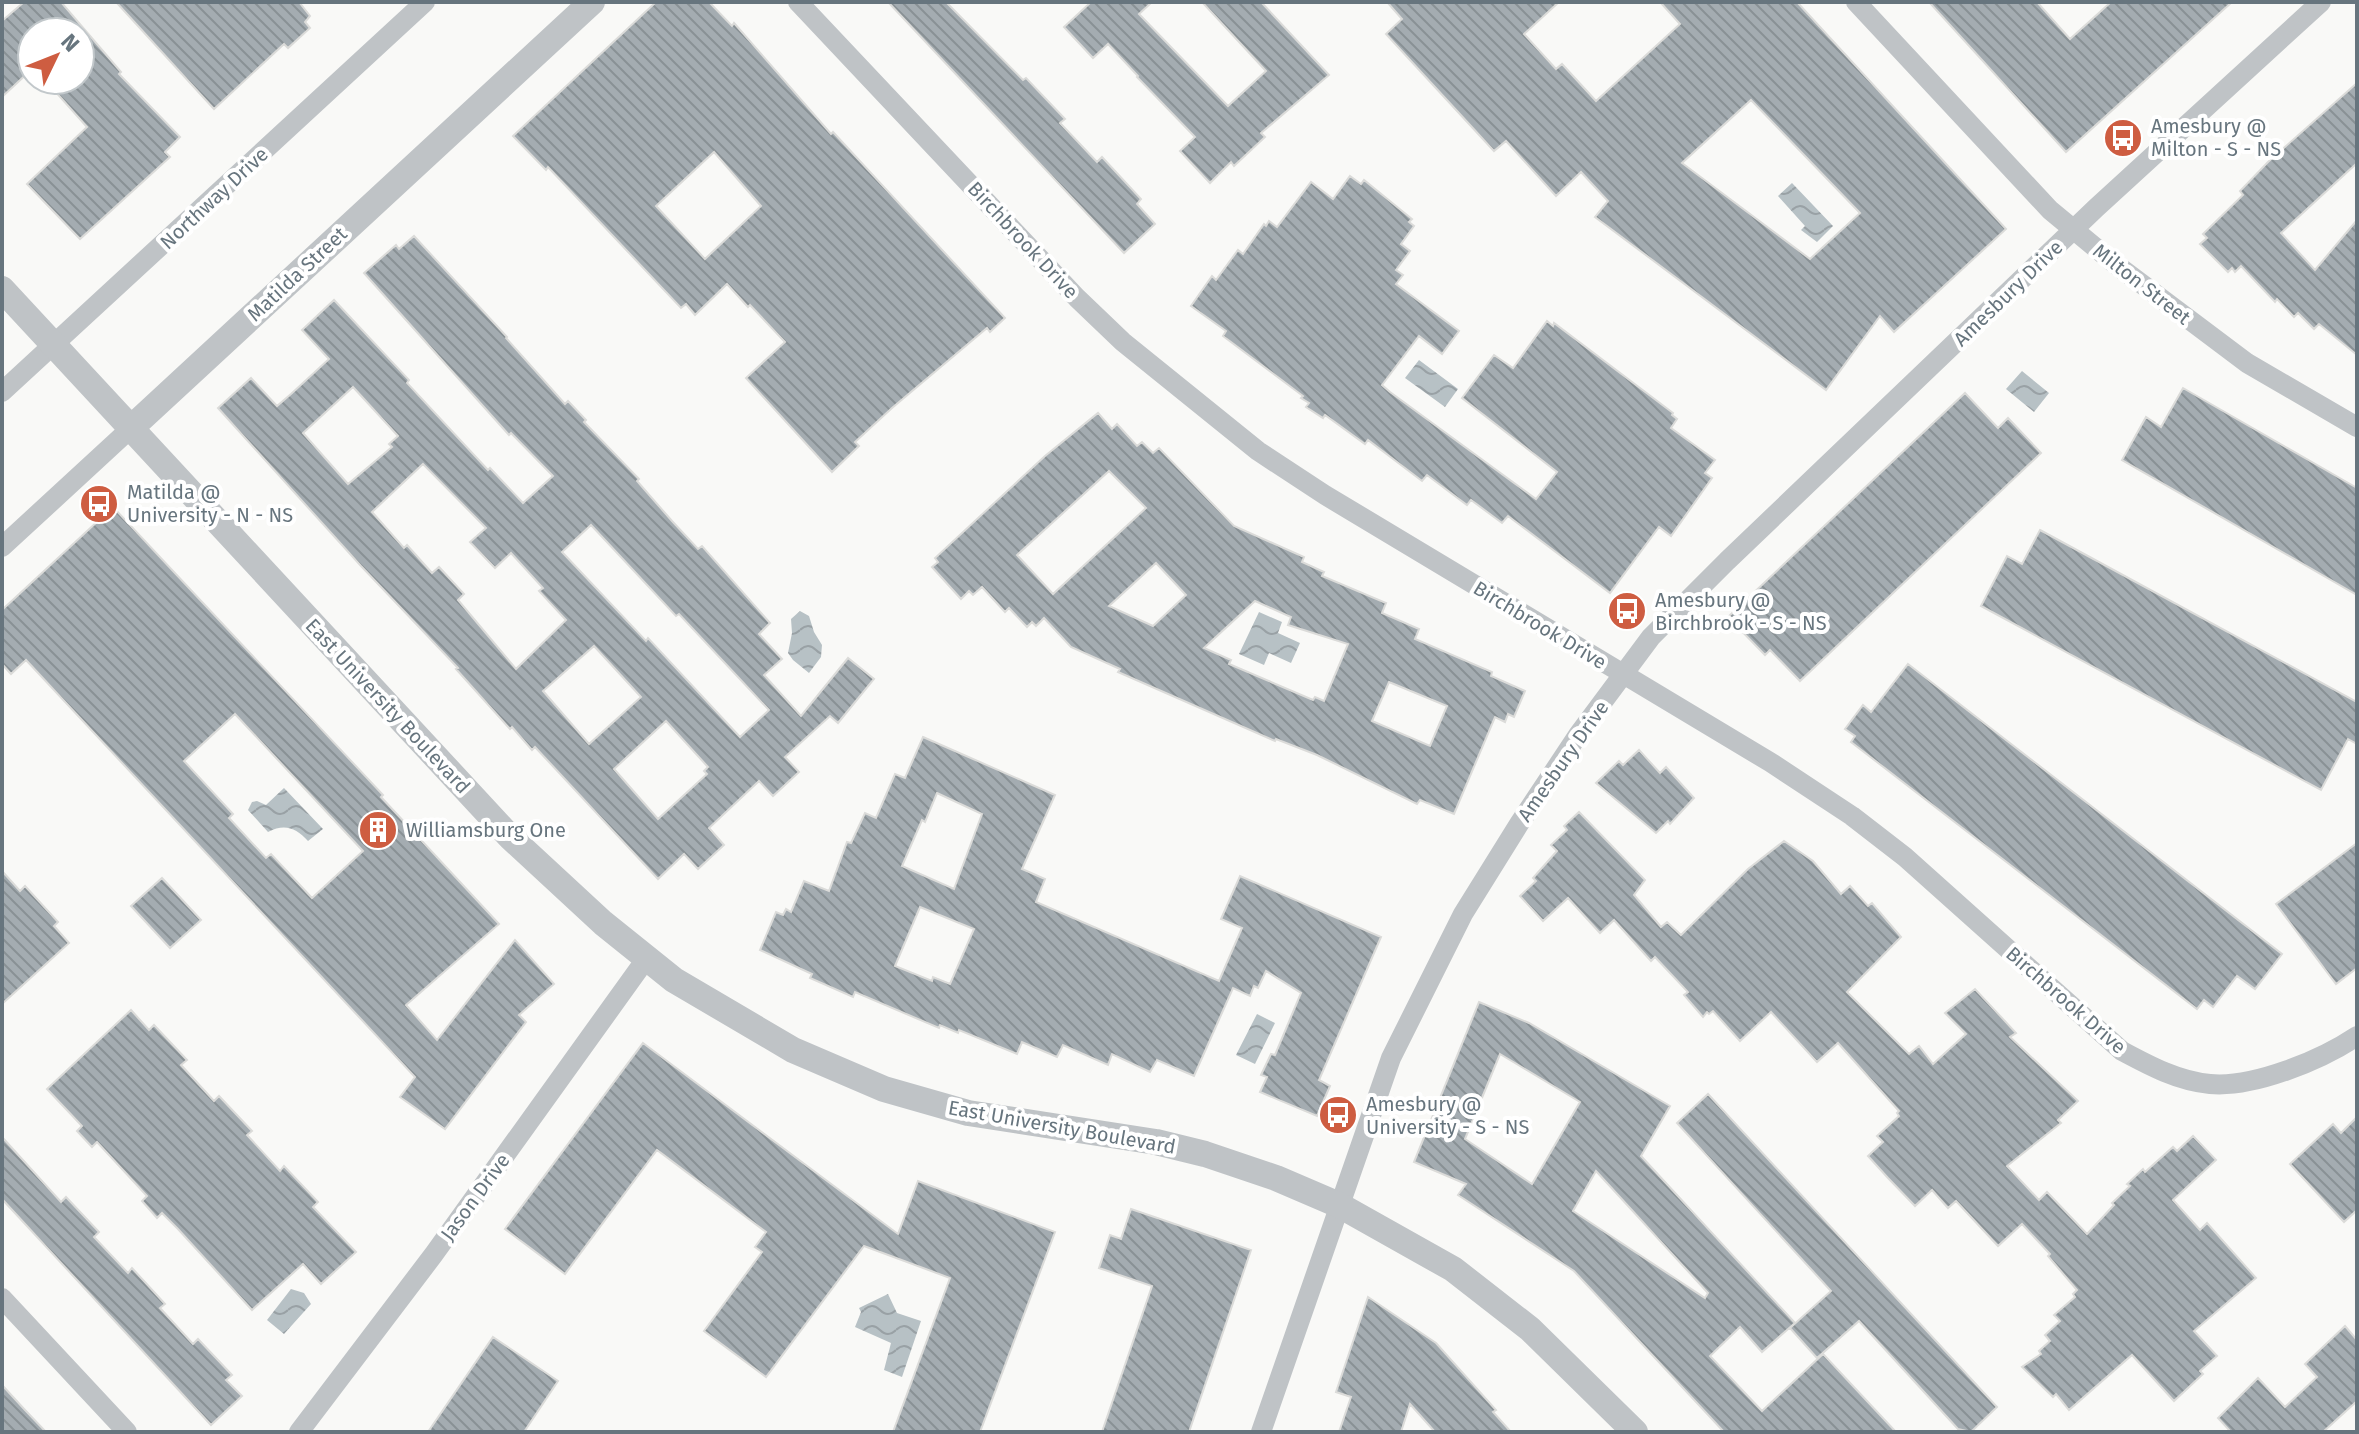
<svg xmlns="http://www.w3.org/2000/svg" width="2359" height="1434" font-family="'Fira Sans',sans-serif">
<defs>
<pattern id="water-waves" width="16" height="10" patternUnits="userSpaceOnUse" patternTransform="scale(2)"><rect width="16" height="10" fill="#b7c1c5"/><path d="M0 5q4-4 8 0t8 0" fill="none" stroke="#99a1a5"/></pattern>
<pattern id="building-back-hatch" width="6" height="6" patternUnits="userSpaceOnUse" patternTransform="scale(2)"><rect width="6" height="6" fill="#a4acb1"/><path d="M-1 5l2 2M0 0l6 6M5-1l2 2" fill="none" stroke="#899195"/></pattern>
</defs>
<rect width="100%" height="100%" fill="#f9f9f7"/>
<path fill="url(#water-waves)" d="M1792 183 1833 226 1817 242 1801 230 1805 226 1778 196Z
M1419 360 1458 389 1445 407 1405 378Z
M2022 371 2049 393 2034 412 2006 389Z
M800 611 809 616 814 632 822 645 821 657 809 673 793 660 788 653 792 633 791 619Z
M1259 612 1282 622 1278 633 1300 643 1291 663 1269 653 1264 665 1239 654Z
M284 788 323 829 308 841C296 828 285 823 268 832L248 810 252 802 257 801 266 805Z
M1257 1014 1275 1023 1255 1064 1236 1055Z
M291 1289 304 1293 311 1304 284 1334 267 1320Z
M888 1294 897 1313 921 1321 902 1377 884 1370 891 1343 855 1327 861 1312 859 1308Z"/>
<path fill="url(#building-back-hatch)" stroke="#dbdbd9" stroke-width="2" fill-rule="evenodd" d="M24 2H61L121 72 119 74 180 137 165 152 170 157 80 239 27 184 87 127 45 80H80V32H32V69L2 97V21Z
M116 2H299L310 16 305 22 310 28 288 48 284 44 214 109Z
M656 2H709L732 26 734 23 831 134 833 132 1005 318 990 332 987 328 892 408 855 442 859 446 832 472 746 378 785 342 750 305 748 307 727 284 695 315 686 304 681 308 564 184 548 167 546 170 513 136ZM714 152 761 206 705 259 656 206Z
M888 2H946L1023 80 1026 78 1065 119 1060 123 1097 162 1102 157 1141 199 1137 204 1155 224 1124 253Z
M1091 2H1152L1139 14 1228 106 1266 71 1202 2H1261L1329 75 1261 133 1265 137 1234 166 1231 162 1210 183 1180 151 1195 137 1137 77 1138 76 1108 44 1093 58 1064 27Z
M1387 2H1559L1524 34 1556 69 1562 64 1596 101 1680 24 1660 2H1797L2006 229 1894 332 1880 316 1826 390 1595 217 1608 201 1581 172 1556 196 1506 141 1494 151 1386 34 1402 19ZM1751 100 1860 213 1810 259 1682 163Z
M1929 2H2037L2070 39 2111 2H2232L2066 152Z
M2357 83V163L2281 233 2315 270 2357 220V355L2319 324 2314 329 2298 313 2294 317 2277 299 2275 302 2241 266 2235 272 2232 268 2228 272 2200 244 2207 238 2203 234 2243 195 2240 191 2268 162Z
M1350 176 1361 184 1364 180 1412 219 1409 222 1414 226 1401 244 1410 251 1396 270 1403 275 1396 284 1459 331 1442 354 1419 336 1382 385 1390 392 1536 499 1557 472 1462 398 1494 355 1513 368 1547 321 1553 326 1554 323 1673 413 1672 415 1677 419 1671 428 1715 460 1705 473 1712 478 1671 536 1659 527 1610 593 1508 516 1502 523 1471 500 1467 505 1427 475 1422 481 1368 440 1365 444 1325 415 1323 418 1306 407 1309 403 1301 398 1303 396 1223 336 1226 331 1191 306 1212 276 1216 280 1238 250 1243 254 1264 224 1266 226 1269 221 1277 227 1311 182 1333 199Z
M414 236 507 337 506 338 565 404 568 401 586 420 584 422 639 479 637 481 672 521 698 549 702 546 770 623 759 634 782 659 764 675 801 716 848 658 874 679 838 723 830 716 785 757 799 772 773 796 759 781 709 828 724 845 698 869 684 854 658 879 535 747 532 750 512 727 510 729 456 669 458 668 361 566 218 408 251 378 277 406 291 394 329 359 302 330 334 300 409 380 407 383 488 470 490 468 523 503 553 476 511 433 509 435 364 273 396 245 399 249ZM353 387 398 436 389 444 392 447 348 484 303 433ZM423 464 486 528 470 542 495 568 511 553 543 588 539 591 566 620 516 669 458 600 464 594 439 567 432 573 407 545 404 548 372 512ZM591 525 676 616 679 614 769 710 740 737 648 638 646 641 562 552ZM594 646 641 697 589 744 543 691ZM666 721 708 767 704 771 707 774 658 819 614 769Z
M2183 388 2357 488V595L2122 460 2146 417 2161 427Z
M1965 393 1998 428 2008 418 2041 453 1800 681 1770 650 1765 655 1728 617Z
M1098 413 1112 429 1117 424 1137 446 1142 442 1153 453 1159 448 1234 526 1304 557 1302 562 1324 572 1322 576 1386 603 1382 613 1419 629 1415 639 1492 672 1491 676 1525 691 1514 717 1508 714 1505 722 1495 717 1454 814 1420 800 1417 804 1317 755 1276 739 1275 741 1118 672 1120 669 1071 647 1044 618 1036 626 1032 622 1027 627 1009 608 1005 612 982 587 973 595 969 591 961 599 932 567 938 562 935 558 1045 456ZM1109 471 1146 508 1053 594 1017 555ZM1156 563 1186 595 1153 626 1109 606ZM1255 601 1291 617 1288 625 1348 644 1324 701 1315 697 1313 700 1229 664 1231 660 1204 648ZM1389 682 1447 706 1430 746 1372 721Z
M113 507 383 795 381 797 499 924 406 1005 437 1040 515 940 554 984 519 1015 526 1022 445 1129 400 1097 415 1077 26 660 11 674 2 664V610ZM235 714 363 851 312 898 271 854 266 858 229 818 233 814 184 761Z
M2040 530 2357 702V744L2348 739 2321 790 1981 606 2007 556 2022 564Z
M1908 664 2282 954 2255 989 2237 976 2213 1007 2204 1000 2197 1009 1851 742 1855 736 1845 729 1863 705 1871 712Z
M923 737 1055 795 1022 869 1045 879 1036 902 1219 981 1242 928 1221 919 1240 876 1381 937 1319 1080 1330 1086 1317 1116 1260 1092 1267 1077 1261 1075 1271 1054 1275 1055 1301 993 1266 971 1258 988 1254 986 1250 996 1233 988 1194 1076 1157 1060 1150 1072 1112 1054 1108 1065 1063 1045 1057 1057 1022 1042 1017 1054 959 1030 958 1033 940 1025 939 1028 855 992 853 997 810 978 812 974 760 950 776 912 783 915 786 909 791 912 804 881 829 891 847 842 851 843 865 813 876 818 895 774 905 778ZM937 793 982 814 954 889 902 866 922 820 925 822ZM920 907 974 929 950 984 933 977 932 981 895 966Z
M1639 750 1660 773 1666 767 1694 798 1670 824 1668 821 1656 833 1596 783 1619 761 1623 765Z
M1579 812 1645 880 1634 895 1661 927 1667 922 1681 935 1748 869 1784 841 1813 861 1841 894 1850 886 1868 906 1872 903 1901 937 1847 992 1909 1054 1919 1046 1933 1064 1966 1034 1945 1013 1975 989 2016 1033 2010 1037 2078 1101 2058 1120 2061 1123 2007 1166 2039 1200 2047 1192 2087 1234 2114 1205 2112 1203 2130 1186 2127 1184 2143 1169 2145 1172 2173 1147 2177 1151 2193 1136 2216 1160 2173 1200 2200 1230 2207 1223 2256 1278 2194 1331 2217 1356 2200 1371 2203 1374 2174 1401 2132 1355 2069 1410 2056 1394 2053 1397 2022 1367 2041 1354 2039 1351 2050 1341 2045 1335 2060 1321 2054 1315 2075 1297 2073 1294 2077 1290 2048 1256 2050 1254 2022 1224 1998 1246 1956 1201 1948 1208 1932 1190 1915 1206 1888 1178 1868 1156 1883 1142 1877 1136 1899 1116 1897 1113 1899 1111 1838 1043 1817 1062 1771 1012 1740 1041 1713 1011 1709 1014 1707 1012 1703 1017 1684 995 1688 992 1655 957 1651 961 1614 920 1600 933 1568 898 1543 921 1520 896 1536 881 1533 878 1557 851 1551 845 1567 830 1564 826Z
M2357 843V968L2336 984 2276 904Z
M2 871 20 891 25 886 58 922 54 926 69 943 2 1004Z
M162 878 201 920 170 948 131 906Z
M1479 1002 1529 1023 1670 1106 1641 1156 1795 1323 1762 1352 1740 1327 1710 1356 1762 1411 1823 1354 1896 1432H1724L1574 1271 1458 1195 1466 1184 1414 1162ZM1500 1054 1580 1102 1532 1184 1465 1139ZM1596 1171 1708 1293 1705 1298 1573 1211Z
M131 1010 149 1030 154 1025 187 1060 181 1065 214 1101 219 1096 252 1131 247 1135 280 1171 284 1166 318 1202 313 1207 356 1252 321 1284 303 1264 252 1310 178 1229 162 1213 157 1218 142 1201 147 1196 97 1142 92 1147 77 1131 82 1126 47 1089Z
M643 1043 898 1234 918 1181 1055 1232 980 1432H893L950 1278 864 1246 766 1377 704 1331 762 1252 755 1247 766 1232 657 1150 565 1274 505 1229Z
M1708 1094 1997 1407 1971 1432 1958 1429 1859 1321 1817 1358 1790 1328 1831 1291 1677 1123Z
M2357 1117V1210L2344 1222 2290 1164 2333 1124 2341 1133Z
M2 1137 61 1202 66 1197 99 1232 94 1237 128 1273 132 1268 165 1304 160 1308 193 1344 198 1339 232 1375 226 1380 242 1396 211 1425 2 1199Z
M1131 1209 1251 1250 1189 1432H1102L1152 1286 1099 1268 1110 1235 1121 1239Z
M1368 1297 1436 1343 1496 1410 1493 1412 1511 1432H1435L1410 1404 1401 1432H1339L1351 1397 1336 1392Z
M2345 1326 2357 1340V1401L2323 1432H2231L2218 1418 2258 1378 2285 1407 2317 1377 2305 1364Z
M493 1337 558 1381 524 1432H428Z
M2 1385 25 1410 46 1432H2Z"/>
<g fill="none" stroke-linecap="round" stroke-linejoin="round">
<path stroke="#bfc3c6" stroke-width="20" d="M798 2 1077 298 1123 342 1258 451 1325 495 1770 762 1852 816 1905 857 2122 1051C2150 1066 2178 1081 2210 1084 2254 1088 2321 1060 2357 1036
M1856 2 2050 210 2114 263 2247 363 2357 427
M2 392 425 2
M2 547 130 429
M2 1298 127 1432
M299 1432 434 1254 646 959
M1261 1432 1391 1058 1463 914 1519 824 1578 735 1651 637 1727 561 2096 208 2321 2"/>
<path stroke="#bfc3c6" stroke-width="26" d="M2 289 510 837 603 923 674 980 793 1050 884 1089 968 1113 1156 1142 1205 1154 1276 1178 1339 1205 1453 1269 1530 1329 1635 1432
M130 429 592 2"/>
</g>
<defs>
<g id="bus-disc" transform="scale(2)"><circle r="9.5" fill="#ce5d41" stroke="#fff"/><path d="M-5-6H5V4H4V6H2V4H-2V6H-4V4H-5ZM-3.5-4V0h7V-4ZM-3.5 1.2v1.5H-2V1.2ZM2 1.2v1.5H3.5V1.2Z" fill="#fff"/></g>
<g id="building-disc" transform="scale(2)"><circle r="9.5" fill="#ce5d41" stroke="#fff"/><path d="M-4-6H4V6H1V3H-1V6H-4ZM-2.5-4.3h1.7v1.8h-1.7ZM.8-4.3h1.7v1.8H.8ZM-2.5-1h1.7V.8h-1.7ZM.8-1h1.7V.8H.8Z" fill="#fff"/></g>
</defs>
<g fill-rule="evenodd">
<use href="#bus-disc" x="2123" y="138"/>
<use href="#bus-disc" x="99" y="504"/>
<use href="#bus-disc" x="1627" y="611"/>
<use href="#building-disc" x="378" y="830"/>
<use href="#bus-disc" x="1338" y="1115"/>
</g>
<g text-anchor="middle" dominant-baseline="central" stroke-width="8" stroke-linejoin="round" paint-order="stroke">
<g font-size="20" fill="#67757e" stroke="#fff" text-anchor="start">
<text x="2151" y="126">Amesbury @<tspan x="2151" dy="23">Milton - S - NS</tspan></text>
<text x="127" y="492">Matilda @<tspan x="127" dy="23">University - N - NS</tspan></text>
<text x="1655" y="600">Amesbury @<tspan x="1655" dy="23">Birchbrook - S - NS</tspan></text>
<text x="406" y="830">Williamsburg One</text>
<text x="1366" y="1104">Amesbury @<tspan x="1366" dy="23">University - S - NS</tspan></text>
</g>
<g font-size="20" fill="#67757e" stroke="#fff">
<text transform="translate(214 198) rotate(-43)">Northway Drive</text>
<text transform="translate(1023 240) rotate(47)">Birchbrook Drive</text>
<text transform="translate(297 274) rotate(-43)">Matilda Street</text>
<text transform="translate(2142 284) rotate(38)">Milton Street</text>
<text transform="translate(2008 293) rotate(-44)">Amesbury Drive</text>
<text transform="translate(1540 625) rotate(31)">Birchbrook Drive</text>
<text transform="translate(388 706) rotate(47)">East University Boulevard</text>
<text transform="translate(1563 761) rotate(-55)">Amesbury Drive</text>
<text transform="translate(2066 1000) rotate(41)">Birchbrook Drive</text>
<text transform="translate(1062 1127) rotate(10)">East University Boulevard</text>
<text transform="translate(475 1197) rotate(-54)">Jason Drive</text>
</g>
</g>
<rect width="2359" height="1434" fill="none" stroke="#67757e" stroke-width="8"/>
<g transform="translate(56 56) rotate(47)"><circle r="38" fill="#ffffff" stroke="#c2c8cb" stroke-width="2"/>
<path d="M0-6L14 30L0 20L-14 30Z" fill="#ce5d41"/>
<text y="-12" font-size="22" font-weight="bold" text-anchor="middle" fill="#67757e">N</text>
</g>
</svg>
